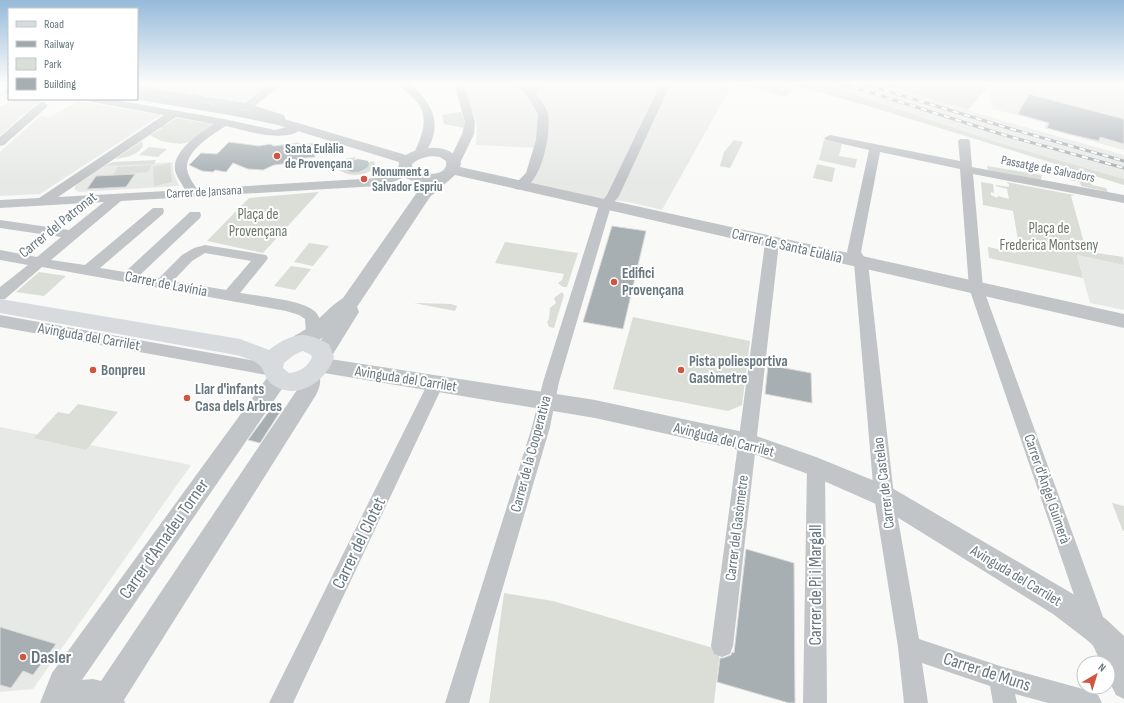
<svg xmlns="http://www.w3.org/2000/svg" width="1124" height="703" font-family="'Sofia Sans Condensed',sans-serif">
<rect width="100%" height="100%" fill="#f9f9f7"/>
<path fill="#e7e9e7" d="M137 83H271L242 104 137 87Z
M465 83H514L526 91 538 90 549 83H733L662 210 628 202 589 197 530 184 535 176 543 148 476 145 477 125 466 93Z
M819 83H878L1014 124 1124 155V179L1000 143Z
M997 83H1112L1124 88V150L1044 128 1046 123 993 109 990 93Z
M21 99H42L0 136V106Z
M78 101 161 115 40 194 0 196V152L40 116 50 117Z
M173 162V171L179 186 79 192 74 189 77 184 104 166Z
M1077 255 1124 265V310L1090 303Z
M0 427 191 465 33 689 0 692Z"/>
<path fill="#daded7" d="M733 83H774L794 89 785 97Z
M787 83H819L1000 143 1124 179V185L865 105Z
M878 83H991L968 110Z
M461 112 465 122V128L444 124 442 115Z
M176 118 213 124 189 142 180 144 161 141 150 135 162 128 160 127 163 125H166Z
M734 140 743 142 730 168 720 166 724 152Z
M824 140 842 144 839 156 857 159 855 168 819 160Z
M142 141 143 146C138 155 125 158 115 159Z
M149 147 167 149 158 157 139 155Z
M355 157 356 159 349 162 344 166 347 171C355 174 362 173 368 167L369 162 374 161 376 167C367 176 348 178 338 169V164L345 159Z
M156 160 154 164 104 166 113 162Z
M170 163 172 182 154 186 153 167Z
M817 164 835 168 832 182 813 178Z
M152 165 148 172 113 175 118 167Z
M987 166 1042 175 1041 180 988 170Z
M1070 176 1091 180 1092 185 1106 188 1108 192 1081 186 1080 182 1070 180Z
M981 182 993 184 994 193 991 192V195L997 198 998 196 1009 199 1007 189 996 186V185L1009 187V184L1006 182 1074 195 1071 196 1086 250 1090 252 1123 257 1124 265 1077 255 1083 278 989 258 988 247 1016 253V252H1020L1013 211 983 205Z
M319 192 263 253 207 241 249 198Z
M505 242 578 253 567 287H563L558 283 562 280 564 274 495 263Z
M309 243 329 246 313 266 294 262Z
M291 266 311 269 295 290 274 286Z
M39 272 66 276 44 296 16 292Z
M562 292 564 295 554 328 549 327 547 322 549 319 550 308 556 303 554 298Z
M414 303 451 304 457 306 455 311Z
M633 317 750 341 742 405 728 411 613 389Z
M78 404 118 412 86 450 34 438 58 412 69 414Z
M1112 503 1124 506V531H1123Z
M504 593 553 601 720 650 714 703H489Z"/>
<path fill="#b8c3c6" d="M358 159 368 161 369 164 368 167C361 173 352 175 345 169L344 166 349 162Z"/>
<path fill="#a7afb3" stroke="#dbdbd9" d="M1029 94 1124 119V144L1100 137 1099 141 1069 134 1047 128 1049 123 1018 114Z
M229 142 259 146 270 144 274 146 297 143 303 145 314 143 315 157 305 158 298 162 274 165 263 170 248 169 233 163 226 172 215 170 213 172 202 171 189 165 201 153 217 154Z
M135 174 126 187 87 189 96 176Z
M612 226 646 231 623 329 583 322Z
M768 365 811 373 812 403 765 394Z
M270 410 280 412 260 443 248 440Z
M746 549 794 563 795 703H789L717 682 720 658H723L731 655 732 652 734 653Z
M0 627 56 644 33 675 23 671 11 688 0 685Z"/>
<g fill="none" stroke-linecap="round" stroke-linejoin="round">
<path fill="#c1c5c8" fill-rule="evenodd" d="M271 83H282L255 106 284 115 286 122 285 124H277L275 119 246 110 137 92V86L245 103Z
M398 83H409C434 104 444 125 424 155H416L414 153C422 136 430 117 416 101 410 94 403 90 398 83Z
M456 83H466L465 87 475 122 474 134 460 163 458 166H450L448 163 462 134 465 122 455 87Z
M513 83H524L530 87 536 83H548L536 93C539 99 547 107 548 114 552 132 540 195 515 189L513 186 526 173 536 140 538 114 526 94Z
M661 83H671L619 196 611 206 559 382 550 427 469 703H445L532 427 543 382 599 205 607 195Z
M87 99H110L224 119 275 130 298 124 303 127C290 145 244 130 226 126 213 134 185 151 187 169 188 176 193 183 197 189L378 178C388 176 399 166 409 168L411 171C404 180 389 183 378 186L121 201 51 260 85 265 153 208H163L164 211 163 214 100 268 125 272 190 212H200L201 215 200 218 140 275 159 278 182 255 194 248 205 245 266 255 268 258 266 261 240 293C258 296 300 300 313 310 321 315 324 330 320 338L314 340 308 338 306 334 305 319 299 315 286 311 42 267 5 299 0 300V287L28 265 0 260V250L37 257 61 237 0 228V220L69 230 104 202 0 208V200L39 198 164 115 92 102ZM176 117 214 124C201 132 172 151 175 170 176 177 182 183 185 190L58 197ZM205 253 251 261 226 290 173 281 192 261Z
M43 102 48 105 47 107 4 145 0 146V137L39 103Z
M830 135 960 161 958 141 960 139H968L970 141 972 167 1124 195V203L973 174 983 288 1106 625 1124 662V699L1116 695 1108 679V663H1101L1086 630 969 288 960 169 880 152 861 252 868 263 894 496 919 639 1000 666 1090 691 1098 695 1102 703H1048L1015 694 1017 703H993L990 686 922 663 928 703H904L898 647 874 496 854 263 847 252 869 150 826 140 824 138Z
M772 239 777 240 779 243 733 646 730 654 722 657 714 654 711 646 765 243 767 240Z
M0 315 272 364 278 366 280 370 278 374 272 376 0 327Z
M436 376 442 378 444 383 293 703H269L428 383 430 378Z
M816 459 823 461 825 467 827 703H803L807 467 809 461Z"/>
<path fill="#c1c5c8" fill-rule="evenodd" d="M0 83H7L5 86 0 87Z
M137 92 235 108 281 118 406 155C422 145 452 143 461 163L460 167 1124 314V328L455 175 430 197 357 307 359 312 330 359 595 400 748 433 816 457 892 488 1073 594 1107 620 1124 636V669L1114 665 1087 640 1053 614 876 504 808 474 748 452 595 418 318 372C322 380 320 387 316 395L124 700 125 703H40L52 673 272 371 279 369 286 371 289 377 286 383 82 680 93 679 101 681 299 387 300 377 303 371 310 369 314 370 311 365 314 359H317L313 353 323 337C313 345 302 353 289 349L286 344C291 336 301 333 309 327 321 318 330 306 343 298L418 191 428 183C418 183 404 180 398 171L399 162 278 125 235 116 134 99H137ZM432 156 440 157 446 161C449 178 421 175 412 169V164C418 159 424 157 432 156Z"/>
<path fill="#d7dbdd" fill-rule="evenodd" d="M0 299 240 339 269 350C277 343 293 334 304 335 313 336 321 340 329 344L334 357C326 382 297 401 273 385 266 381 265 373 261 367 257 361 243 357 236 355L0 313ZM303 351 311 355 312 357C308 367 299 372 289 373L283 368 284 363 294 355Z"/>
<g stroke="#a1a8ac" stroke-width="3">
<path id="rail" d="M841 83 1004 135 1124 168
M861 83 1008 128 1124 161
M0 94 9 91"/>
</g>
<use href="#rail" stroke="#fff" stroke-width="2" stroke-dasharray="6" stroke-linecap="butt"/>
</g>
<linearGradient id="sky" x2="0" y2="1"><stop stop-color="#95bada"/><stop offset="0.46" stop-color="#fcfcfb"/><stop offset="1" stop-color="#fcfcfb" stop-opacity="0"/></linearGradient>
<rect width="1124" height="181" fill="url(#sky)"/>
<g fill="#d05640" stroke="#fff" stroke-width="1.5">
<circle cx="277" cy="156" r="4"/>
<circle cx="364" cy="179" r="4"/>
<circle cx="614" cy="282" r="4"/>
<circle cx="93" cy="370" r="4"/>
<circle cx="681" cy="370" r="4"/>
<circle cx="187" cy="398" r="4"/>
<circle cx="23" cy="657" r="4"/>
</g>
<g text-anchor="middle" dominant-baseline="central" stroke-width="4" stroke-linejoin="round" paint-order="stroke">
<g font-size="13" font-weight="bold" fill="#67777f" stroke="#fff" text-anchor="start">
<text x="285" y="149">Santa Eulàlia<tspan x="285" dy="15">de Provençana</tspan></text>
<text x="372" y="172">Monument a<tspan x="372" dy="15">Salvador Espriu</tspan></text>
</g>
<g font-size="13" fill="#67777f" stroke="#fff">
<text transform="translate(1048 169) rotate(11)">Passatge de Salvadors</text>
<text transform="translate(204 192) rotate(-3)">Carrer de Jansana</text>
</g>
<g font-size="15" fill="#6a7866" stroke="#fff">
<text x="258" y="214">Plaça de<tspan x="258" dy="17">Provençana</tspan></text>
<text x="1049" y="228">Plaça de<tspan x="1049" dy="17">Frederica Montseny</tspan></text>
</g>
<g font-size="15" fill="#67777f" stroke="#fff">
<text transform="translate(58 225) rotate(-39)">Carrer del Patronat</text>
<text transform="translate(787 246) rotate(13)">Carrer de Santa Eulàlia</text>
<text transform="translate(166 284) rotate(11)">Carrer de Lavínia</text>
<text transform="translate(89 337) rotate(10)">Avinguda del Carrilet</text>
<text transform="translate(406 379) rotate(9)">Avinguda del Carrilet</text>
<text transform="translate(724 440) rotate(14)">Avinguda del Carrilet</text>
<text transform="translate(531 454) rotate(-75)">Carrer de la Cooperativa</text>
<text transform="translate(884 483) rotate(-97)">Carrer de Castelao</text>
<text transform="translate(1047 489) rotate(71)">Carrer d'Àngel Guimerà</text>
<text transform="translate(737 528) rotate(-83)">Carrer del Gasòmetre</text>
<text transform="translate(1016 576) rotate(31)">Avinguda del Carrilet</text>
</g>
<g font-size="15" font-weight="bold" fill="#67777f" stroke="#fff" text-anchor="start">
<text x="622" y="273">Edifici<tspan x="622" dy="17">Provençana</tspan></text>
<text x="689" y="361">Pista poliesportiva<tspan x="689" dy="17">Gasòmetre</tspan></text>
<text x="101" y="370">Bonpreu</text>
<text x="195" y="389">Llar d'infants<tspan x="195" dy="17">Casa dels Arbres</tspan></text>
</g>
<g font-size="18" fill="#67777f" stroke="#fff">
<text transform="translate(164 539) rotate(-55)">Carrer d'Amadeu Torner</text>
<text transform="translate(359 543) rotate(-64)">Carrer del Clotet</text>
<text transform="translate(815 585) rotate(-90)">Carrer de Pi i Margall</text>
<text transform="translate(987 672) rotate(18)">Carrer de Muns</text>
</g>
<g font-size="18" font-weight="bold" fill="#67777f" stroke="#fff" text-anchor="start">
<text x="31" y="657">Dasler</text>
</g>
</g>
<rect x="8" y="8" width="130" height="92" fill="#ffffff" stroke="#c2c9cc"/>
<rect x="16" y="21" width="20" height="6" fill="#d7dbdd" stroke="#c2c9cc"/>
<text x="44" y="28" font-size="12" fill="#67777f">Road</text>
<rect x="16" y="41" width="20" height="6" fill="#a1a8ac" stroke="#c2c9cc"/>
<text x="44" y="48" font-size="12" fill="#67777f">Railway</text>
<rect x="16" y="58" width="20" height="12" fill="#daded7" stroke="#c2c9cc"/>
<text x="44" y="68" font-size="12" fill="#67777f">Park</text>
<rect x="16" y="78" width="20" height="12" fill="#a7afb3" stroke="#c2c9cc"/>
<text x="44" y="88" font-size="12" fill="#67777f">Building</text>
<g transform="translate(1096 675) rotate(38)"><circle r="19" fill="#ffffff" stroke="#c2c9cc"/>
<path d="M0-3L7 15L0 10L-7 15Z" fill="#d05640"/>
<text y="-6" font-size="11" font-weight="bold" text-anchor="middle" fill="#67777f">N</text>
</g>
</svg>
